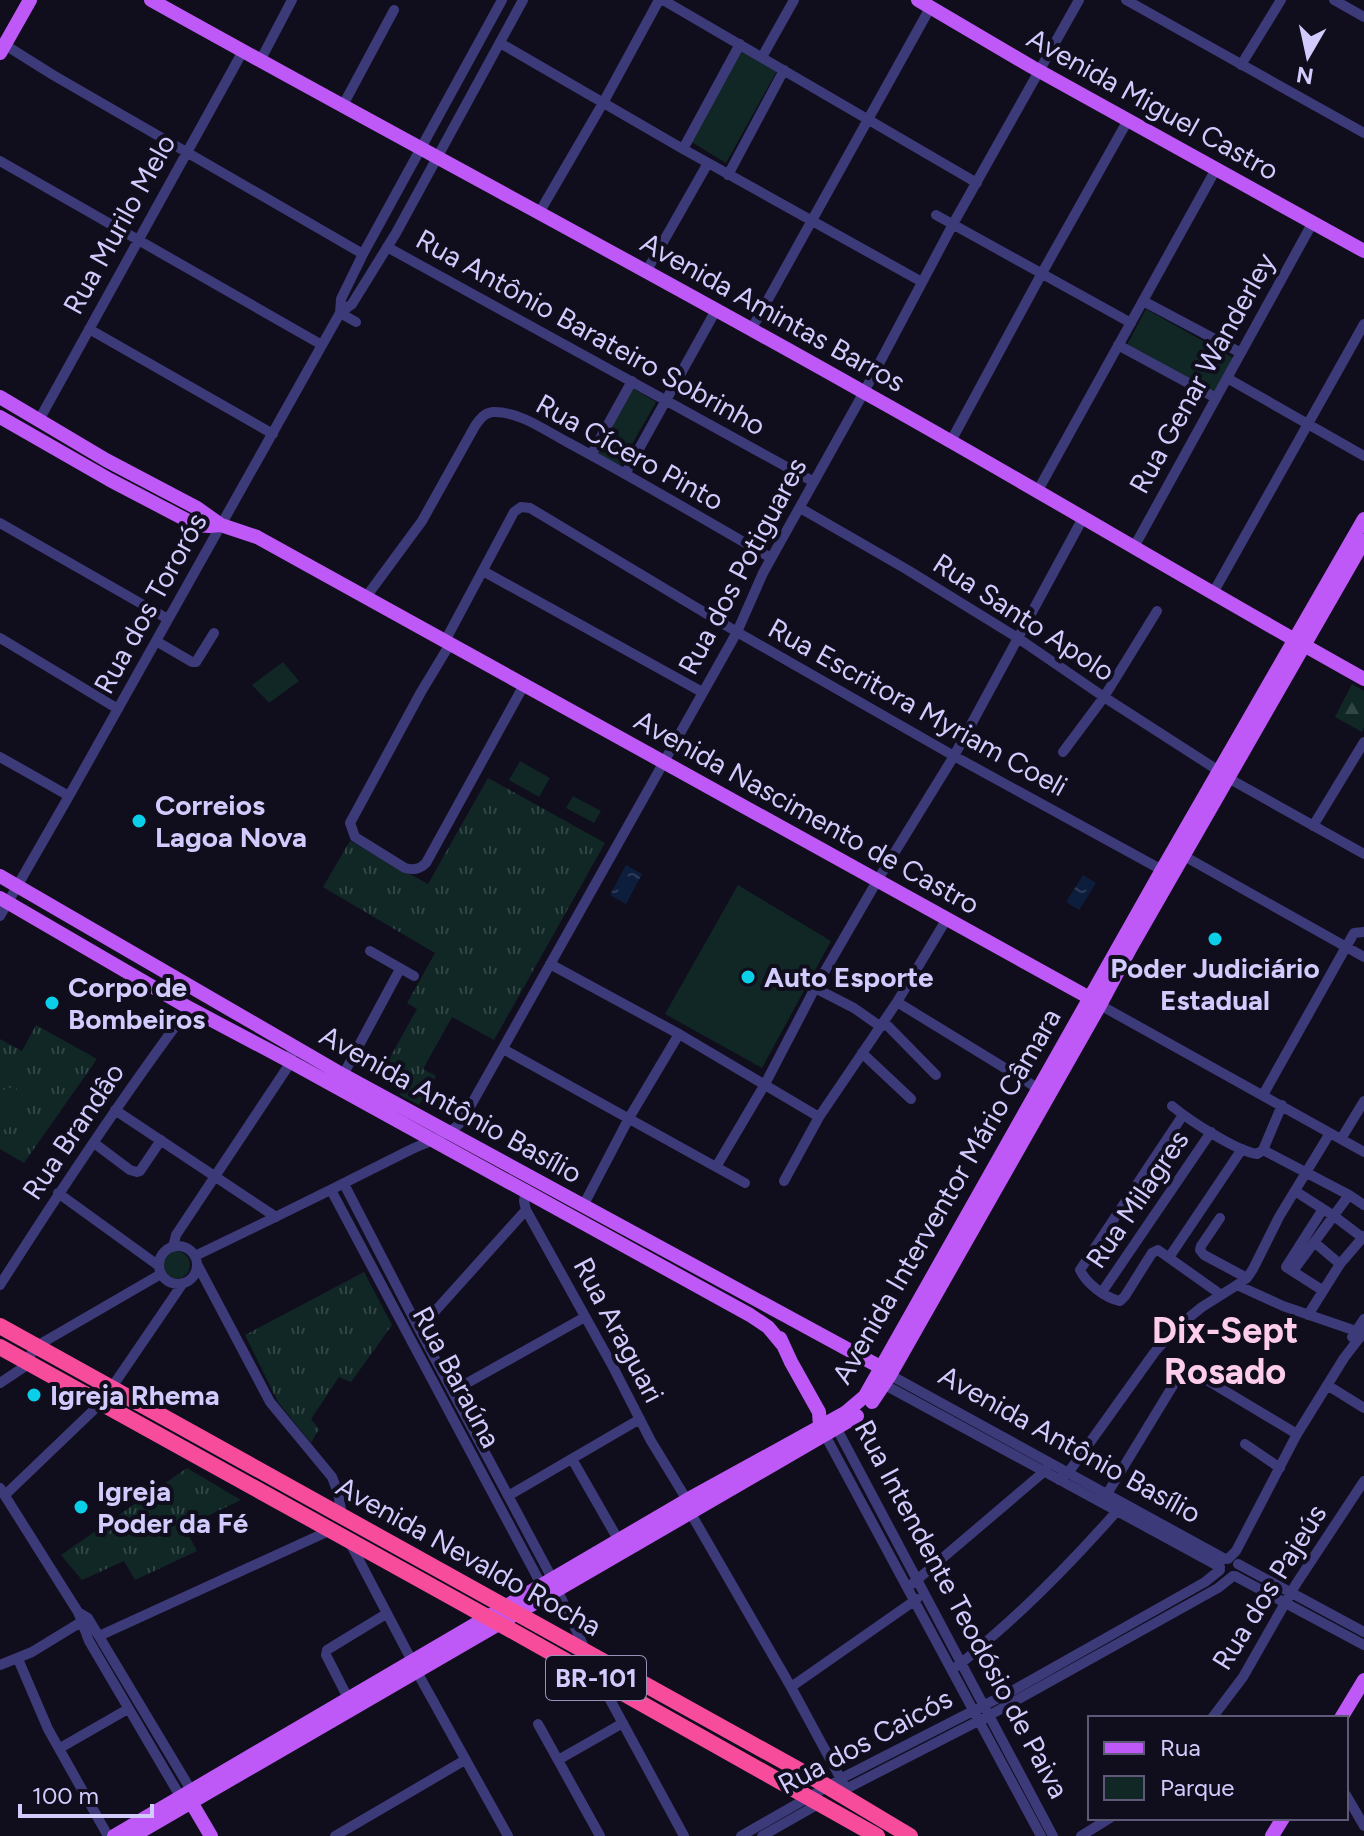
<svg xmlns="http://www.w3.org/2000/svg" width="1364" height="1836" font-family="Figtree,sans-serif">
<defs>
<pattern id="grass-tufts" width="24" height="20" patternUnits="userSpaceOnUse" patternTransform="scale(2)"><rect width="24" height="20" fill="#102726"/><path d="M3 7l-1-3M5 7V3M7 7l1-3M15 17l-1-3M17 17v-4M19 17l1-3" fill="none" stroke="#324546"/></pattern>
<pattern id="forest-firs" width="22" height="20" patternUnits="userSpaceOnUse" patternTransform="scale(2)"><rect width="22" height="20" fill="#102726"/><path d="M5 1l3.5 6h-7zM16 11l3.5 6h-7z" fill="#324546"/></pattern>
<pattern id="water-ripples" width="26" height="14" patternUnits="userSpaceOnUse" patternTransform="scale(2)"><rect width="26" height="14" fill="#0d1d3c"/><path d="M2 4q2-2 4 0t4 0M15 11q2-2 4 0t4 0" fill="none" stroke="#2f3c59"/></pattern>
</defs>
<rect width="100%" height="100%" fill="#100d1d"/>
<path fill="url(#grass-tufts)" d="M488 778 605 843 494 1040 452 1017 423 1069 436 1076 419 1105 400 1095 411 1074 388 1061 417 1009 407 1003 435 953 323 887 350 841 428 884Z
M36 1025 97 1059 24 1163 0 1149V1039L22 1051Z
M364 1272 392 1325 351 1382 339 1377 311 1419 319 1429 311 1443 278 1402 245 1335Z
M187 1468 241 1500 184 1527 197 1551 135 1580 124 1561 82 1580 61 1555Z"/>
<path fill="url(#forest-firs)" d="M1352 684 1364 691V727L1362 732 1335 717Z"/>
<path fill="#102726" d="M742 47 778 69 726 163 690 141Z
M1146 309 1235 359 1215 394 1127 345Z
M631 387 656 402 619 467 593 453Z
M283 662 299 681 269 703 252 685Z
M520 761 550 778 539 797 509 780Z
M573 796 601 811 594 823 566 808Z
M738 885 831 941 762 1068 665 1014Z
M15 1086 26 1121 3 1130 0 1120V1091Z
M162 1265a14 14 0 1 1 28 0a14 14 0 1 1-28 0Z"/>
<path fill="url(#water-ripples)" d="M626 865 642 874 626 904 610 895Z
M1083 875 1096 883 1079 910 1066 902Z"/>
<g fill="none" stroke-linecap="round" stroke-linejoin="round">
<path stroke="#3d3a7a" stroke-width="10" d="M663 0 977 183
M1126 0 1364 133
M1334 0 1364 17
M2 43 53 75 363 254
M500 43 683 149 922 282
M762 57 794 0
M260 61 292 0
M1241 65 1281 0
M342 107 394 10
M683 149 740 44
M0 161 322 345
M728 175 784 70
M539 213 603 103 659 0
M936 215 1131 323
M387 247 814 482
M646 272 708 163
M1143 301 1241 353
M340 313 341 299 363 254 502 0
M340 313 356 322
M89 329 273 434
M751 330 930 8
M1118 345 1216 398
M1227 378 1364 456
M39 420 243 51
M951 441 1042 273 1128 120
M591 455 632 381
M625 474 716 310
M1037 492 1216 169
M800 508 906 569 1018 638 1104 697 1219 771
M0 523 168 619
M1134 547 1313 222
M483 571 702 692
M1213 593 1364 324
M366 597 422 521 475 426C480 419 484 413 493 412 519 411 546 431 567 442 636 479 704 519 771 558
M0 638 118 709
M156 641 192 662H196L214 633
M445 641 514 512 521 507 530 508 737 632 954 756 1162 870
M450 644 421 692 350 823 355 837 405 868C413 870 419 870 426 863L524 685
M1063 752 1104 697 1157 611
M0 757 69 796
M1228 778 1364 854
M1313 826 1364 742
M1184 856 1364 957
M0 916 69 796 322 345 340 313 352 304 396 233 523 0
M370 951 414 976
M550 964 679 1034 819 1117
M815 988 854 1008 881 1027
M897 1002 1039 1089
M1100 1005 1364 1152
M884 1022 936 1075
M503 1049 745 1183
M862 1053 911 1099
M343 1075 400 969
M1263 1095 1346 947 1354 933 1364 932
M1172 1106C1189 1120 1236 1151 1257 1154L1263 1150 1282 1105
M115 1110 276 1217
M1183 1115 1080 1270C1086 1283 1105 1298 1120 1301L1125 1296 1152 1253 1158 1250 1220 1294
M1341 1139 1364 1101
M94 1143 130 1170 137 1172 140 1171 161 1140
M1263 1150 1349 1195 1364 1205
M716 1167 765 1084 815 988 877 881 954 756 1083 518
M784 1181 819 1117 897 1002 946 920
M344 1184 419 1329 553 1580
M526 1189 524 1201 526 1210 612 1365 651 1441 687 1500
M331 1190 542 1586
M1295 1191 1334 1216 1363 1238
M58 1193 159 1266
M583 1206 629 1118 679 1034
M1220 1218 1201 1246 1200 1250 1204 1255 1247 1278
M1314 1242 1340 1264
M159 1265a19 19 0 1 1 38 0a19 19 0 1 1-38 0Z
M173 1247 176 1235 283 1074 291 1062 292 1046
M195 1256C266 1222 337 1187 408 1151 426 1142 448 1137 462 1121L737 632 763 573 864 392 953 224 1079 0
M1170 1256 1242 1149
M197 1264 270 1402 332 1477 338 1493 342 1515
M1293 1271 1349 1195
M0 1285C60 1191 122 1097 189 1008
M1237 1285 1283 1306 1356 1331
M1322 1290 1286 1267 1323 1209
M1102 1292 1211 1132
M1308 1315 1340 1264 1364 1236
M419 1329 526 1210
M1352 1337 1364 1319
M890 1375 1225 1559
M1200 1376 1297 1434
M0 1383 24 1367 35 1347 161 1274
M885 1385 1220 1567
M1327 1385 1364 1408
M112 1387 183 1283
M453 1391 585 1317
M837 1429 1053 1836
M825 1435 1041 1836
M1245 1444 1280 1468
M572 1459 619 1541
M1059 1480 1068 1473 1154 1353 1176 1328 1202 1307 1237 1285 1247 1278 1253 1269 1279 1217 1330 1133
M0 1488 78 1612 89 1641 180 1796
M1107 1494 1183 1369
M5 1495 102 1402
M508 1496 640 1419
M690 1512 791 1687 843 1783
M349 1541 412 1661
M1228 1559 1236 1551 1297 1434 1344 1358 1364 1332
M1238 1564 1364 1632
M1235 1576 1364 1645
M912 1584 1046 1470
M557 1589 585 1649
M78 1612 88 1618 191 1790
M99 1636 331 1530
M18 1659 48 1729 108 1836
M0 1665 32 1652 86 1619
M957 1666C970 1657 982 1645 995 1634 1039 1596 1078 1555 1117 1511
M417 1672 508 1836
M601 1683 684 1836
M791 1687 917 1599
M348 1698 326 1655 327 1650 386 1614
M1212 1718 1243 1677 1296 1584 1364 1481
M538 1724 600 1836
M60 1748 128 1709
M558 1760 623 1723
M836 1794 990 1715 1218 1588 1233 1576
M1346 1795 1364 1826
M335 1836 465 1760
M741 1836 846 1776 1012 1691 1205 1582 1220 1570
M762 1836 822 1802
M1081 1836 1110 1818"/>
<path stroke="#be58f7" stroke-width="14" d="M151 0C389 133 630 260 867 394 1034 487 1197 586 1364 679
M918 0 1032 67 1364 251
M0 53 30 0
M0 397 106 460 197 508 221 525
M0 417 110 480 196 525 209 526 221 525 257 537 1097 1002
M0 876 343 1075 882 1368
M0 898 189 1008 291 1062 750 1315 768 1327 783 1345
M780 1338 791 1362 819 1412 820 1427 823 1431
M872 1402 890 1375 1100 1005 1131 947 1364 541
M1341 1718 1364 1680
M191 1794V1802L211 1836
M114 1836 687 1500 845 1413 865 1396 1162 870 1364 519
M133 1836 857 1416
M1272 1836 1283 1818"/>
<path stroke="#f74c9b" stroke-width="16" d="M0 1326 808 1775 910 1836
M0 1347 518 1634 877 1836"/>
</g>
<g fill="#0bcfe9" stroke="#100d1d" stroke-width="3">
<circle cx="139" cy="821" r="8"/>
<circle cx="1215" cy="939" r="8"/>
<circle cx="748" cy="977" r="8"/>
<circle cx="52" cy="1003" r="8"/>
<circle cx="34" cy="1395" r="8"/>
<circle cx="81" cy="1507" r="8"/>
</g>
<g text-anchor="middle" dominant-baseline="central" stroke-width="8" stroke-linejoin="round" paint-order="stroke">
<rect fill="#100d1d" stroke="#9892ba" stroke-width="2" x="546" y="1656" width="100" height="44" rx="6"/>
<g font-size="26" font-weight="bold" fill="#d2cbfd">
<text x="596" y="1678">BR-101</text>
</g>
<g font-size="28" fill="#d2cbfd" stroke="#100d1d">
<text transform="translate(1153 104) rotate(29)">Avenida Miguel Castro</text>
<text transform="translate(119 224) rotate(-61)">Rua Murilo Melo</text>
<text transform="translate(773 312) rotate(29)">Avenida Amintas Barros</text>
<text transform="translate(591 332) rotate(29)">Rua Antônio Barateiro Sobrinho</text>
<text transform="translate(1202 373) rotate(-61)">Rua Genar Wanderley</text>
<text transform="translate(630 452) rotate(29)">Rua Cícero Pinto</text>
<text transform="translate(742 566) rotate(-62)">Rua dos Potiguares</text>
<text transform="translate(150 603) rotate(-61)">Rua dos Tororós</text>
<text transform="translate(1024 617) rotate(33)">Rua Santo Apolo</text>
<text transform="translate(918 707) rotate(29)">Rua Escritora Myriam Coeli</text>
<text transform="translate(807 812) rotate(29)">Avenida Nascimento de Castro</text>
<text transform="translate(451 1104) rotate(29)">Avenida Antônio Basílio</text>
<text transform="translate(73 1131) rotate(-56)">Rua Brandâo</text>
<text transform="translate(946 1196) rotate(-60)">Avenida Interventor Mário Câmara</text>
<text transform="translate(1137 1199) rotate(-56)">Rua Milagres</text>
<text transform="translate(619 1330) rotate(62)">Rua Araguari</text>
<text transform="translate(457 1377) rotate(62)">Rua Baraúna</text>
<text transform="translate(1070 1444) rotate(29)">Avenida Antônio Basílio</text>
<text transform="translate(469 1556) rotate(29)">Avenida Nevaldo Rocha</text>
<text transform="translate(1269 1587) rotate(-58)">Rua dos Pajeús</text>
<text transform="translate(962 1609) rotate(62)">Rua Intendente Teodósio de Paiva</text>
<text transform="translate(865 1741) rotate(-28)">Rua dos Caicós</text>
</g>
<g font-size="28" font-weight="bold" fill="#d2cbfd" stroke="#100d1d" text-anchor="start">
<text x="155" y="805">Correios<tspan x="155" dy="32">Lagoa Nova</tspan></text>
<text x="1215" y="968" text-anchor="middle">Poder Judiciário<tspan x="1215" dy="32">Estadual</tspan></text>
<text x="764" y="977">Auto Esporte</text>
<text x="68" y="987">Corpo de<tspan x="68" dy="32">Bombeiros</tspan></text>
<text x="50" y="1395">Igreja Rhema</text>
<text x="97" y="1491">Igreja<tspan x="97" dy="32">Poder da Fé</tspan></text>
</g>
<g font-size="36" font-weight="bold" fill="#fdcdeb" stroke="#100d1d">
<text x="1225" y="1330">Dix-Sept<tspan x="1225" dy="41">Rosado</tspan></text>
</g>
</g>
<rect x="1088" y="1716" width="260" height="104" fill="#100d1d" stroke="#5e5977" stroke-width="2"/>
<rect x="1104" y="1742" width="40" height="12" fill="#be58f7" stroke="#5e5977" stroke-width="2"/>
<text x="1160" y="1756" font-size="24" fill="#d2cbfd">Rua</text>
<rect x="1104" y="1776" width="40" height="24" fill="#102726" stroke="#5e5977" stroke-width="2"/>
<text x="1160" y="1796" font-size="24" fill="#d2cbfd">Parque</text>
<g transform="translate(1308 56) rotate(189)" stroke="#100d1d" stroke-width="6" paint-order="stroke">
<path d="M0-6L14 30L0 20L-14 30Z" fill="#d2cbfd"/>
<text y="-12" font-size="22" font-weight="bold" text-anchor="middle" fill="#d2cbfd">N</text>
</g>
<path d="M20 1804v12h132v-12" fill="none" stroke="#d2cbfd" stroke-width="4"/>
<text x="32" y="1804" font-size="24" fill="#d2cbfd" stroke="#100d1d" stroke-width="6" paint-order="stroke">100 m</text>
</svg>
